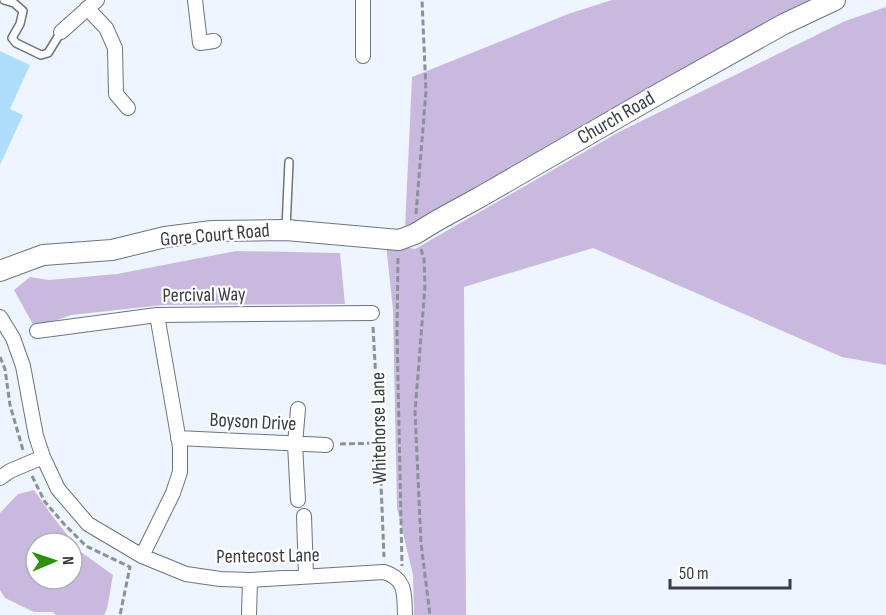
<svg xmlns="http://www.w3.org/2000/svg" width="886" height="615" font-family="'Sofia Sans Condensed',sans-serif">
<rect width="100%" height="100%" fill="#eef5ff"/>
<path fill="#cab9df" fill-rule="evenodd" d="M612 0H826L405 229 412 77 568 14Z
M886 7V365L842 357 593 248 464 287 466 615H414L413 575 397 508 393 310 386 244 415 249 619 132 845 21Z
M236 251 340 253 345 304 163 305 71 315 35 328 14 290 30 277 49 280 117 274Z
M34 490 53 517 81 552 113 575 107 609 104 615H56L53 612H34L5 598 0 590V513L18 494ZM36 543H72V579H36Z"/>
<path fill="#aedefb" d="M0 51 30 65 10 109 23 115 0 165Z"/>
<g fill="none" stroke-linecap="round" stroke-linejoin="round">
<g stroke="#6a7483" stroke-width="10">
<path id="lane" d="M4 0 14 3 23 11 20 24 12 38 16 43 41 55 48 53 61 32
M286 228 289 162"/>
</g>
<g stroke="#6a7483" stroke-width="16">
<path id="street" d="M195 0 200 43 214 41
M363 0V56
M87 8 106 28 115 48 116 94 128 108
M61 32 97 0
M0 317 13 338 23 366 36 436 43 457 58 489 88 524 142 556 186 574 220 579 250 580 384 572C407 579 404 595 405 615
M37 331 157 315 372 313
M178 438 326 445
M0 478 10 471 43 457
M298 500 295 444 298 409
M304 516 306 576
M142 556 173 493 180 472V447L157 315
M249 615 250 580"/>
</g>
<g stroke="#6a7483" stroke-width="22">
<path id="secondary" d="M0 271 43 255 112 250 165 237 212 231 286 230 399 240 415 234 438 220 480 197 662 92 784 24 835 0"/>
</g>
<path stroke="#8b9199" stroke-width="3" stroke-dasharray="6 3" stroke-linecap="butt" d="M416 214 426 91 422 0
M421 249 424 259 425 286 415 412 421 543 430 615
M398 258 397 334 402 566
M373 327 379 435 384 557
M0 357 5 369 10 405 23 450
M340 444 380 443
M32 476 45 502 64 524 86 546 130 567 120 615"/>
<use href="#lane" stroke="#fff" stroke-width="7"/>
<use href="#street" stroke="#fff" stroke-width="14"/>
<use href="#secondary" stroke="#fff" stroke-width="20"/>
</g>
<g text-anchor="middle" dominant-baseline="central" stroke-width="4.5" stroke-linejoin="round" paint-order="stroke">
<g font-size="20" fill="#383c43" stroke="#fff">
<text transform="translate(616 118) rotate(-30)">Church Road</text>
<text transform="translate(215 235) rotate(-5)">Gore Court Road</text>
<text transform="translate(204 295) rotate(-1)">Percival Way</text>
<text transform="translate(253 422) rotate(3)">Boyson Drive</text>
<text transform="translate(379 428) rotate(-91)">Whitehorse Lane</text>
<text transform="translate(268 556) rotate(-1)">Pentecost Lane</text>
</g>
</g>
<g transform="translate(54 561) rotate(88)"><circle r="28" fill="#ffffff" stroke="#afb1b4" stroke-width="1.5"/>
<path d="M0-4.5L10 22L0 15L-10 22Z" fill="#2f900b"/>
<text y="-9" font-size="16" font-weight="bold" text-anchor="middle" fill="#383c43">N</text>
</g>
<path d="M670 579v9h120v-9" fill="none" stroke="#383c43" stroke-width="3"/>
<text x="679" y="579" font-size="18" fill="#383c43" stroke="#ffffff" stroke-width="4.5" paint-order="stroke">50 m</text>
</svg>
